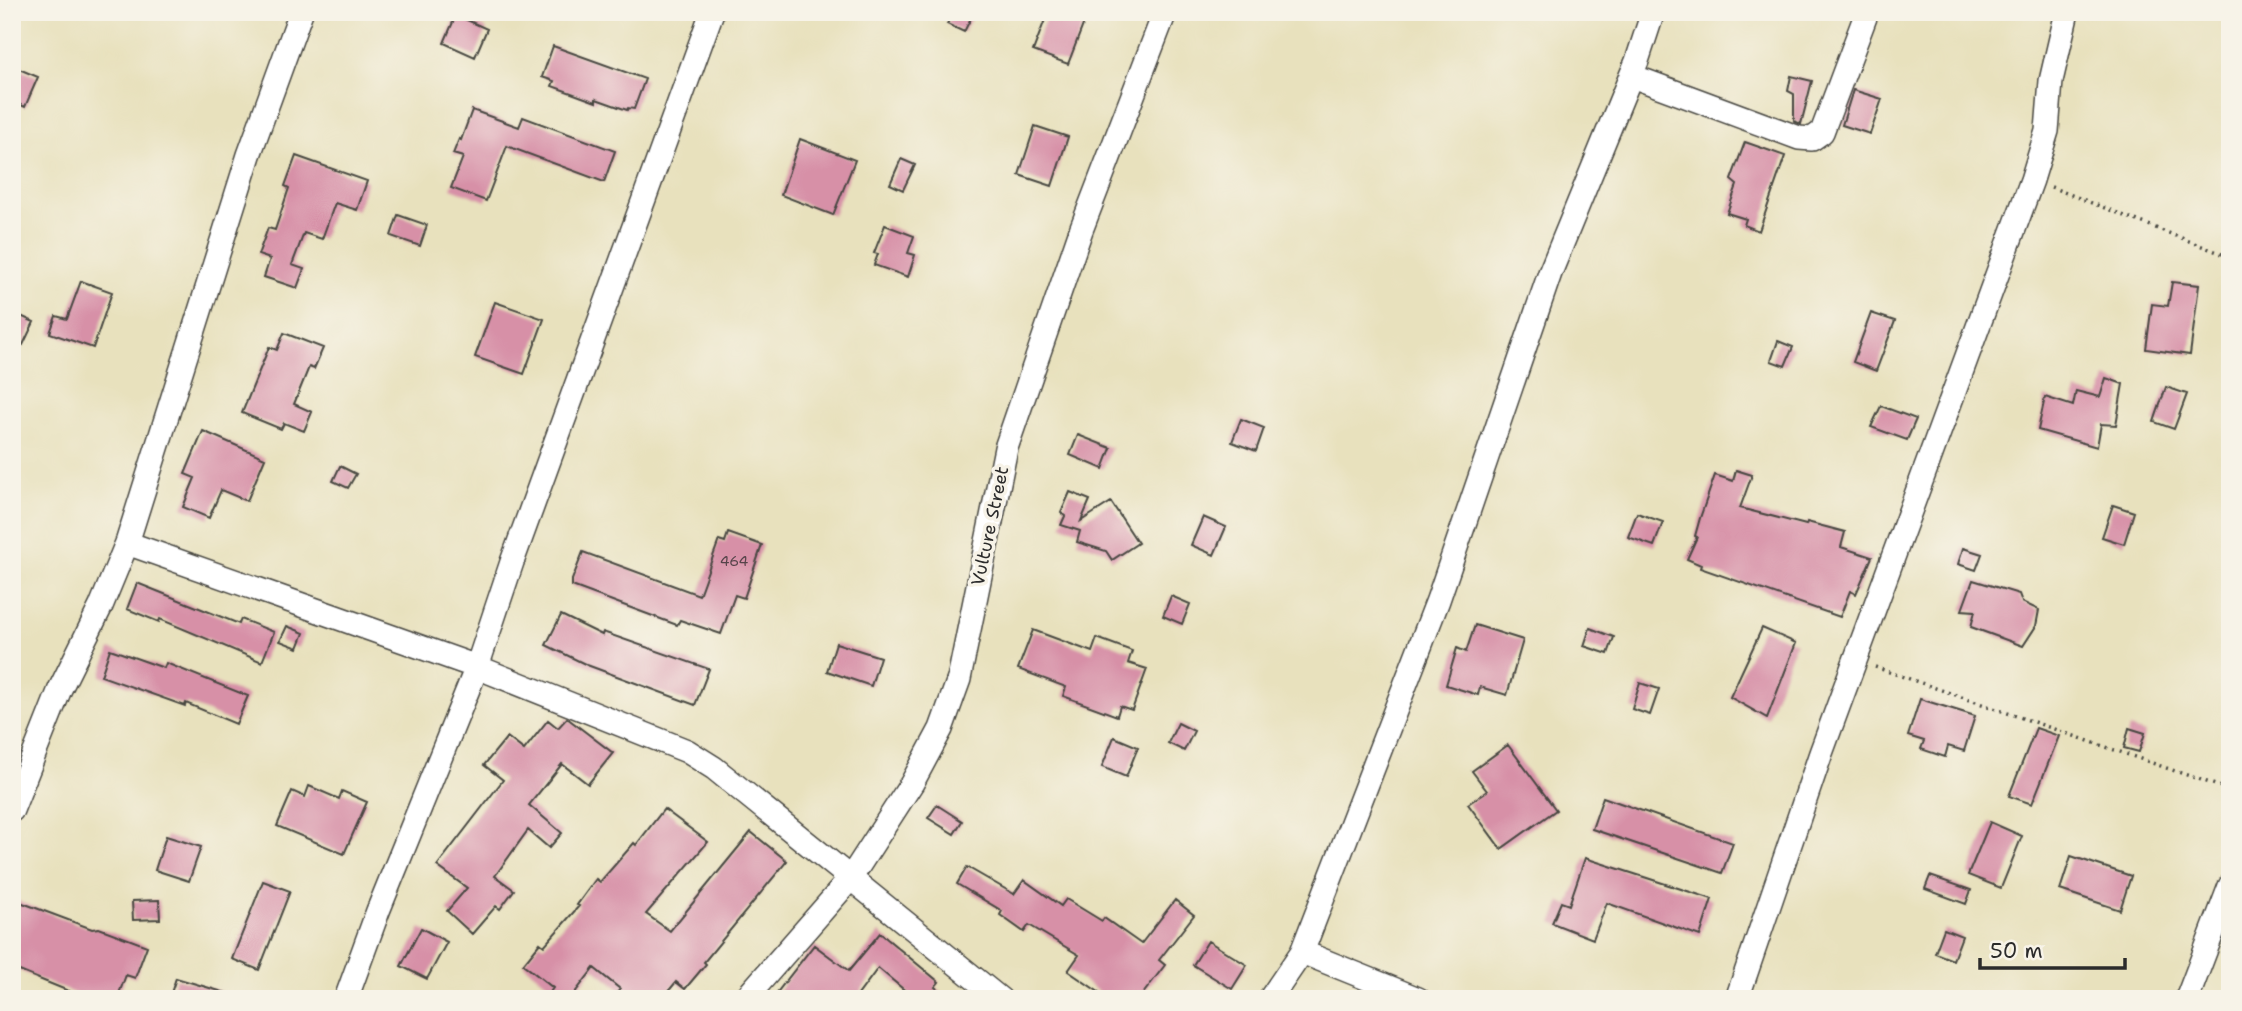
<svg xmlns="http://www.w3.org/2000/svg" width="2242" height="1011" font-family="'Shantell Sans',sans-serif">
<rect width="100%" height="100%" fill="#f7f3e8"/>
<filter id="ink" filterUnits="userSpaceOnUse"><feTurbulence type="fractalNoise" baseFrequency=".0143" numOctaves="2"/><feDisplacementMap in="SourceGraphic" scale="14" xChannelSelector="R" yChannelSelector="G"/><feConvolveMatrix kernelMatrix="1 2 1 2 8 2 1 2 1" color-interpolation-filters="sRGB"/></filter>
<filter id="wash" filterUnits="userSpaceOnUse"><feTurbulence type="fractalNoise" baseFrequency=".00686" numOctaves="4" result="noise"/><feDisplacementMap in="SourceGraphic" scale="28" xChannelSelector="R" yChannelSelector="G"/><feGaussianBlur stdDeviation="1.57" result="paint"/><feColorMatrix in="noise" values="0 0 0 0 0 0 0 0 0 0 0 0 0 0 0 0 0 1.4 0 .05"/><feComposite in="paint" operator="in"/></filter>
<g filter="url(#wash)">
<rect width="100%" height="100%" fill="#e8e1bd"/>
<g id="blocks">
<path fill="#d790a7" d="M953 12H974L964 32 947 24Z
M1048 12H1088L1068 64 1033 51Z
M456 15 487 29 475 57 444 43Z
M553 46 645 79 634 109 628 108 627 110 596 99V102L552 86 554 81 542 77Z
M12 66 38 77 25 107 12 101Z
M1791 76 1812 81 1801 124 1794 121V94L1788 91Z
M1853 90 1882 99 1870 134 1842 125Z
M472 110 519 127 523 117 615 151 604 182 507 146 486 201 451 188 463 157 453 154 459 139 461 140Z
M1035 126 1068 137 1052 186 1019 175Z
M800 139 855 160 833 215 781 195Z
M1745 142 1785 156 1759 231 1744 225 1746 219 1727 213 1737 185 1731 180Z
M296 156 367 181 357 210 335 203 322 239 304 233 292 265 304 269 297 288 264 277 270 259 258 255 268 228 275 230 289 188 285 186Z
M901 159 915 165 903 190 890 184Z
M398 215 427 225 420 246 391 236Z
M885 225 914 236 908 253 915 255 908 277 874 265 878 254 874 253Z
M81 281 112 292 93 348 50 333 56 316 67 319Z
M2172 282 2199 285 2190 355 2146 349 2152 304 2168 306Z
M495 302 544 319 524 374 475 357Z
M12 312 34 322 23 345 12 340Z
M1871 313 1895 321 1876 371 1853 362Z
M284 333 323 348 314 369 309 367 294 404 312 412 304 431 284 423 281 429 242 413 269 347 277 350Z
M1778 341 1793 347 1785 366 1771 361Z
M2106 378 2123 384 2116 425 2101 424 2097 447 2038 430 2045 397 2073 406 2076 391 2100 397Z
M2166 387 2187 394 2174 429 2154 422Z
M1881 406 1916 419 1907 440 1871 427Z
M1241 419 1264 428 1256 451 1232 442Z
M203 431 265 458 247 501 221 490 209 518 183 507 195 478 185 474Z
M1078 435 1111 448 1103 469 1070 455Z
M340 466 356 474 348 488 333 481Z
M1736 470 1752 475 1740 508 1806 525 1807 522 1845 532 1841 547 1872 557 1856 594 1850 591 1840 617 1700 568 1701 565 1687 559 1697 537 1695 536 1700 518 1715 475 1733 481Z
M1070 492 1090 500 1081 521 1111 502 1138 543 1112 560 1106 551 1077 542 1080 531 1061 525 1065 516 1061 513Z
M2113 505 2134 512 2124 544 2102 537Z
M1637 513 1663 522 1654 546 1628 537Z
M1203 517 1226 527 1214 555 1191 545Z
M728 533 762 545 744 598 735 595 721 634 680 620 677 625 572 586V580L583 552 699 595 719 540 725 542Z
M1963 548 1982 554 1976 570 1958 564Z
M1973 580 2019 594 2022 602 2039 610 2036 626 2023 646 1971 627 1975 611 1962 610Z
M137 583 239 624 241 619 274 632 262 662 160 619 159 622 127 609Z
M1171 596 1190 604 1182 624 1163 616Z
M561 615 602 635 603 632 709 669 695 705 587 665 546 645Z
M1475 625 1523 640 1507 695 1480 687 1478 695 1446 685 1457 648 1466 652Z
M287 626 304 633 298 648 280 641Z
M1590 628 1614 637 1608 654 1584 646Z
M1762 628 1796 643 1767 718 1730 697Z
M1033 630 1092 652 1097 638 1132 651 1128 663 1147 669 1132 710 1120 706 1117 716 1063 696 1066 687 1018 669Z
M836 643 880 657 871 686 827 671Z
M110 649 164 668 166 663 248 696 236 724 186 703 185 706 101 676Z
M1640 683 1659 689 1650 715 1632 709Z
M1920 699 1975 716 1964 751 1948 746 1945 757 1921 749 1924 741 1908 736Z
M567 718 613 753 588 784 562 764 529 805 562 833 549 848 528 830 495 876 514 890 500 909 496 906 472 934 447 911 467 888 437 866 503 780 484 765 507 737 524 750 548 720 558 728Z
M1178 723 1194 731 1184 751 1168 743Z
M2036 728 2059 736 2032 804 2009 796Z
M2129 728 2145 733 2139 752 2124 748Z
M1114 737 1138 747 1126 777 1102 767Z
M1508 745 1556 810 1501 849 1468 804 1487 791 1472 771Z
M309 786 339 799 342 791 367 802 344 854 277 826 292 791 305 797Z
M1603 797 1733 843 1722 873 1592 829Z
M937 805 962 821 954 834 928 818Z
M664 809 708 842 646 914 670 931 751 832 787 861 704 962 706 964 685 989 676 982 662 999H612L620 989 594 968 570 999H545L553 988 523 964 540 943 544 946 579 906 577 905 596 879 600 882 634 843 636 845Z
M1990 822 2022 836 2001 888 1968 875Z
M166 836 201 847 189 881 155 870Z
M2071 856 2131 876 2120 910 2060 890Z
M1585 858 1712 899 1700 936 1607 903 1593 939 1552 923 1561 902 1569 905Z
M967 867 1014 894 1024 880 1061 906 1066 899 1102 921 1104 918 1141 944 1175 900 1194 915 1159 960 1165 965 1139 999H1109L1068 971 1079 955 1029 925 1024 932 1000 915 1002 911 957 884Z
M1930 876 1971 890 1966 904 1925 889Z
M263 881 290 891 259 970 232 959Z
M12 899 92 929 99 928 147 946 135 978 126 975 117 999H88L12 968Z
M159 900 160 919 133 920 132 901Z
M421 928 447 942 427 979 401 966Z
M1944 929 1962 936 1953 960 1935 953Z
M880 933 939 982 935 987 949 999H915L878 968 855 999H772L814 945 849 971Z
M1208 941 1247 965 1232 989 1193 965Z
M176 978 233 995 232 999H169Z"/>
</g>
</g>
<g filter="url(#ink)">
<use href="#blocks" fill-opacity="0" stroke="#474641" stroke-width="2"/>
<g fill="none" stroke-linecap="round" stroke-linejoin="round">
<g stroke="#474641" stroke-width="26">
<path id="street" d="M1632 76 1799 138 1812 139 1822 132 1867 12
M127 543 477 667 687 751 714 768 1000 999
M12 810 60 689 101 606 127 543 249 155 301 12
M1302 952 1418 999
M346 999 378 911 477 667 512 562 712 12
M745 999 850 879 912 783 941 729 959 679 1006 448 1081 230 1165 12
M1270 999 1302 952 1438 600 1550 273 1637 61 1653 12
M1737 999 1821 753 2032 180 2047 131 2051 81 2067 12
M2187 999 2230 886"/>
</g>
<path stroke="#474641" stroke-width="3.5" stroke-dasharray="2 5" stroke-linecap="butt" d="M2051 187 2230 257
M1875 667 2230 790"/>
<use href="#street" stroke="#fff" stroke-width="23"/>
</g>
</g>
<g text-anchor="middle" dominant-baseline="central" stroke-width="7" stroke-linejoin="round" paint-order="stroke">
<g font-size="14" fill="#56444a">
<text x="734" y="561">464</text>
</g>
<g font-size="18" fill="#2b2b2b" stroke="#f7f3e8">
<text transform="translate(990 526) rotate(-78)">Vulture Street</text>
</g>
</g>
<rect width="2242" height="1011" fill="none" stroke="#f7f3e8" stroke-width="42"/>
<path d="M1980 958v10h145v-10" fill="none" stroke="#2b2b2b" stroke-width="3.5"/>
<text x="1990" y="958" font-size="21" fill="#2b2b2b" stroke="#f7f3e8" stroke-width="5" paint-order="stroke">50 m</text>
</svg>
